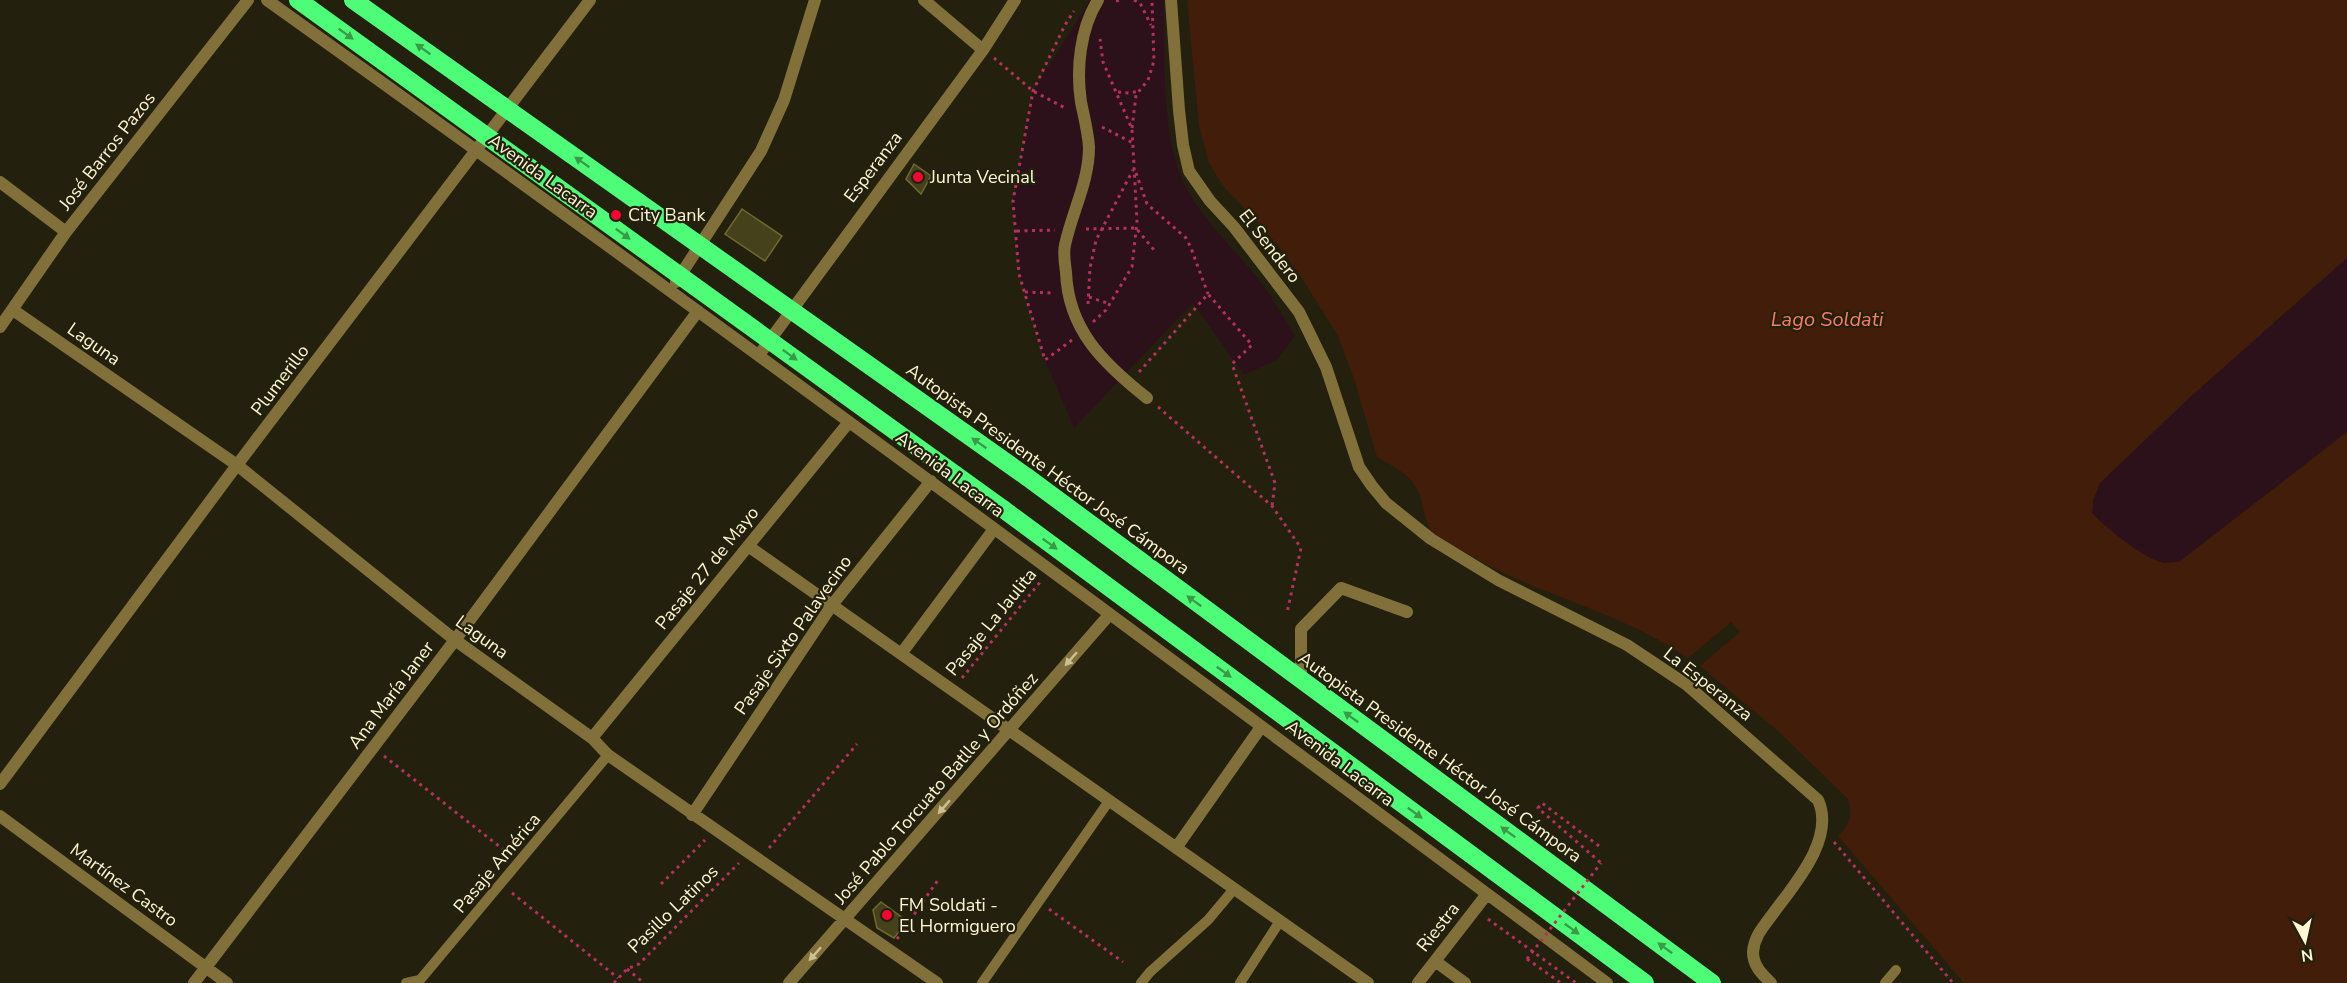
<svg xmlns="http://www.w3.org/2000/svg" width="2347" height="983" font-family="'Nunito Sans',sans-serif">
<rect width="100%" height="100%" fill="#23210e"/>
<path fill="#2d111a" d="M1090 0H1164C1165 51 1162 105 1174 155 1186 206 1227 239 1258 279 1272 296 1283 317 1295 336L1277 360 1244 375 1193 303 1074 428 1045 360 1019 274 1013 201 1033 91Z
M2347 258V432L2179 562C2174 562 2169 563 2164 563 2146 560 2104 527 2092 513L2093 500 2100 483 2188 399Z"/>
<path fill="#411d0a" d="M1187 0H2347V258L2188 399 2100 483 2093 500 2092 513C2104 527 2146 560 2164 563 2169 563 2174 562 2179 562L2347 432V983H1964L1838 836C1850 825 1853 814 1848 799L1779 732 1700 666 1740 632 1731 622 1688 658C1620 611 1536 595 1466 553 1456 547 1442 541 1434 534 1424 523 1424 504 1418 491 1410 474 1393 466 1377 457L1354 379 1338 336 1298 272 1267 232 1223 186 1209 163 1199 126Z"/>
<path fill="#44411b" stroke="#706a2d" stroke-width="1.5" d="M914 164 931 176 921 194 906 179Z
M742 209 782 236 765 261 725 234Z
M881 902 907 921 894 938 877 928 873 910Z"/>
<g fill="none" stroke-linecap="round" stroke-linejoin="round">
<path stroke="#b4305e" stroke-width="3" stroke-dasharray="3 4.5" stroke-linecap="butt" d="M1134 0 1140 3 1151 25
M1116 1 1120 0
M994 58 1033 91 1067 109
M1118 92 1129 93 1139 91
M1102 127 1133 143
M1132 128 1136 95 1148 80 1154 61 1152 0
M1136 173 1147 204 1186 238 1191 248 1208 294
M1086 229 1136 228 1154 250
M1017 231 1055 230
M1025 292 1052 293
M1089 297 1110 304
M1088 304 1090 268 1096 240 1133 170
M1093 322 1106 310 1132 267 1137 221 1132 129 1103 62 1100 39
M1072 340 1045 360 1019 274 1013 201 1033 91 1065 25 1074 11
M1139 372 1208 294 1252 345 1232 364 1275 483 1272 506
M1158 407 1272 506 1301 548 1287 613
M962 678 1041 581
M384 756 509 854
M1834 842 1953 983
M1599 846 1542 803 1538 808 1601 863
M769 848 857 744
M661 884 705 840
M512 893 618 978
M1049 909 1123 962
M1488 919 1576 983
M897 939 938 880
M1527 959 1561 983
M627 969 644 983
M614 983 627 969 639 964 739 863"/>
<path stroke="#82703a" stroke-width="10" d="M406 983 420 980 608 755
M982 983 1109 801
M1141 983 1150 972 1208 920 1234 889
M1240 983 1280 921
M1885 983 1896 970"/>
<path stroke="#82703a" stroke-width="12" d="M267 0C718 322 1162 652 1607 983
M924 0 983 50
M1098 0C1080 29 1076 69 1081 102 1084 117 1088 132 1089 147 1089 182 1072 212 1065 245 1063 253 1065 264 1066 272 1068 330 1104 364 1147 398
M1171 0 1179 110 1183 145 1189 171 1210 201 1234 227 1299 312 1326 367 1359 467 1372 486 1386 503 1431 539 1498 580 1627 645 1687 685 1818 800C1836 839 1793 886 1772 915 1763 927 1754 937 1753 952 1753 966 1762 974 1771 983
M0 182 66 232
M676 282 761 151 784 100 815 0
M13 310 237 465 455 640 592 738 608 755 937 983
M0 327 66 232 248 0
M759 355 983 50 1015 0
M748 546 1368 983
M901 654 994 529
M1301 679V629L1341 588 1407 612
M592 738 849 422
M0 784 237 465 590 0
M692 815 832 605 931 481
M0 816 227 983
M1176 848 1261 727
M1435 961 1465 983
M194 983 455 640 698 311
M789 983 1109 615
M1418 983 1487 894"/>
<path stroke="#4efd77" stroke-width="18" d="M1027 477 1712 983
M1003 509 1645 983"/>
<path stroke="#b4305e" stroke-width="3" stroke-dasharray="3 4.5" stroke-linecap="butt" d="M1527 959 1601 863"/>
<path stroke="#4efd77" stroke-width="18" d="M298 0 1003 509
M353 0 1027 477"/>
</g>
<defs><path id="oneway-solid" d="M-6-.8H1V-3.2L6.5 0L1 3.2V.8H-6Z" transform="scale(1.5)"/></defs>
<g fill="#3b9a48">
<use href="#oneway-solid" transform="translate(346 34) rotate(36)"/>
<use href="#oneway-solid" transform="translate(423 49) rotate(-145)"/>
<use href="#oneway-solid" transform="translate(582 162) rotate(-145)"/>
<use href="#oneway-solid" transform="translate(623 234) rotate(36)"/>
<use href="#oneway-solid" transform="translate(790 355) rotate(36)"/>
<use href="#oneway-solid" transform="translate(979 443) rotate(-145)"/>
<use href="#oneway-solid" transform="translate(1050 544) rotate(36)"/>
<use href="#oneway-solid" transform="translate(1194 601) rotate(-144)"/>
<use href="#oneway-solid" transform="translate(1224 672) rotate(36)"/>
<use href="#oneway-solid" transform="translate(1351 717) rotate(-144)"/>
<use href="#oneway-solid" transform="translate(1415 813) rotate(36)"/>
<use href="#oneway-solid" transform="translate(1508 832) rotate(-144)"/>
<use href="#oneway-solid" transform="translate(1572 929) rotate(36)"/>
<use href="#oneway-solid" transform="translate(1665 948) rotate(-144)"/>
</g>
<g fill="#ccc195">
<use href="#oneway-solid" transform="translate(1071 659) rotate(131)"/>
<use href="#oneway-solid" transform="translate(944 807) rotate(131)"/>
<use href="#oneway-solid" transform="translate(815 954) rotate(132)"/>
</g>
<g fill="#f90331" stroke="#23210e" stroke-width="2">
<circle cx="918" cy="177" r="6"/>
<circle cx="616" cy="215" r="6"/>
<circle cx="887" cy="915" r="6"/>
</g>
<g text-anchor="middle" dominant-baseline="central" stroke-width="4.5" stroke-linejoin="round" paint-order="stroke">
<g font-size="18" fill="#fef7d1" stroke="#23210e">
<text transform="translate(107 151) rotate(-52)">José Barros Pazos</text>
<text transform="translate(873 167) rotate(-53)">Esperanza</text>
<text transform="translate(543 176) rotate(36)">Avenida Lacarra</text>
<text transform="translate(1270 246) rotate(52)">El Sendero</text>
<text transform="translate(94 344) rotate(35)">Laguna</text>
<text transform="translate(280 380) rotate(-53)">Plumerillo</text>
<text transform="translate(1048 469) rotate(36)">Autopista Presidente Héctor José Cámpora</text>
<text transform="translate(950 474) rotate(37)">Avenida Lacarra</text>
<text transform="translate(707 568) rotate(-51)">Pasaje 27 de Mayo</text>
<text transform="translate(991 622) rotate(-51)">Pasaje La Jaulita</text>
<text transform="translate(793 635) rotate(-55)">Pasaje Sixto Palavecino</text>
<text transform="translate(482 637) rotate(36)">Laguna</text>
<text transform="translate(1708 684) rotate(38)">La Esperanza</text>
<text transform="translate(391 695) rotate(-53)">Ana María Janer</text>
<text transform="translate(1440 757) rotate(36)">Autopista Presidente Héctor José Cámpora</text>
<text transform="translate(1340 763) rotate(37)">Avenida Lacarra</text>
<text transform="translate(936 788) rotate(-49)">José Pablo Torcuato Batlle y Ordóñez</text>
<text transform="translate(497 863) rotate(-50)">Pasaje América</text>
<text transform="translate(124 885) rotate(36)">Martínez Castro</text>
<text transform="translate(673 909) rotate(-44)">Pasillo Latinos</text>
<text transform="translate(1438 927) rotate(-52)">Riestra</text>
</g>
<g font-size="18" fill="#fef7d1" stroke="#23210e" text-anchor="start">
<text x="930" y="177">Junta Vecinal</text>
<text x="628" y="215">City Bank</text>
<text x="899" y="905">FM Soldati -<tspan x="899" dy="21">El Hormiguero</tspan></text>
</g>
<g font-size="20" font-style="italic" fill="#fd7c61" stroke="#23210e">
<text x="1827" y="319">Lago Soldati</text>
</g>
</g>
<g transform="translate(2305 941) rotate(172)" stroke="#23210e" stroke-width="4.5" paint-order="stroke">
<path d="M0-4.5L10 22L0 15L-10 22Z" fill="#fef7d1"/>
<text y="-9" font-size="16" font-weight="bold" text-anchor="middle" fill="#fef7d1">N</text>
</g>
</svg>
